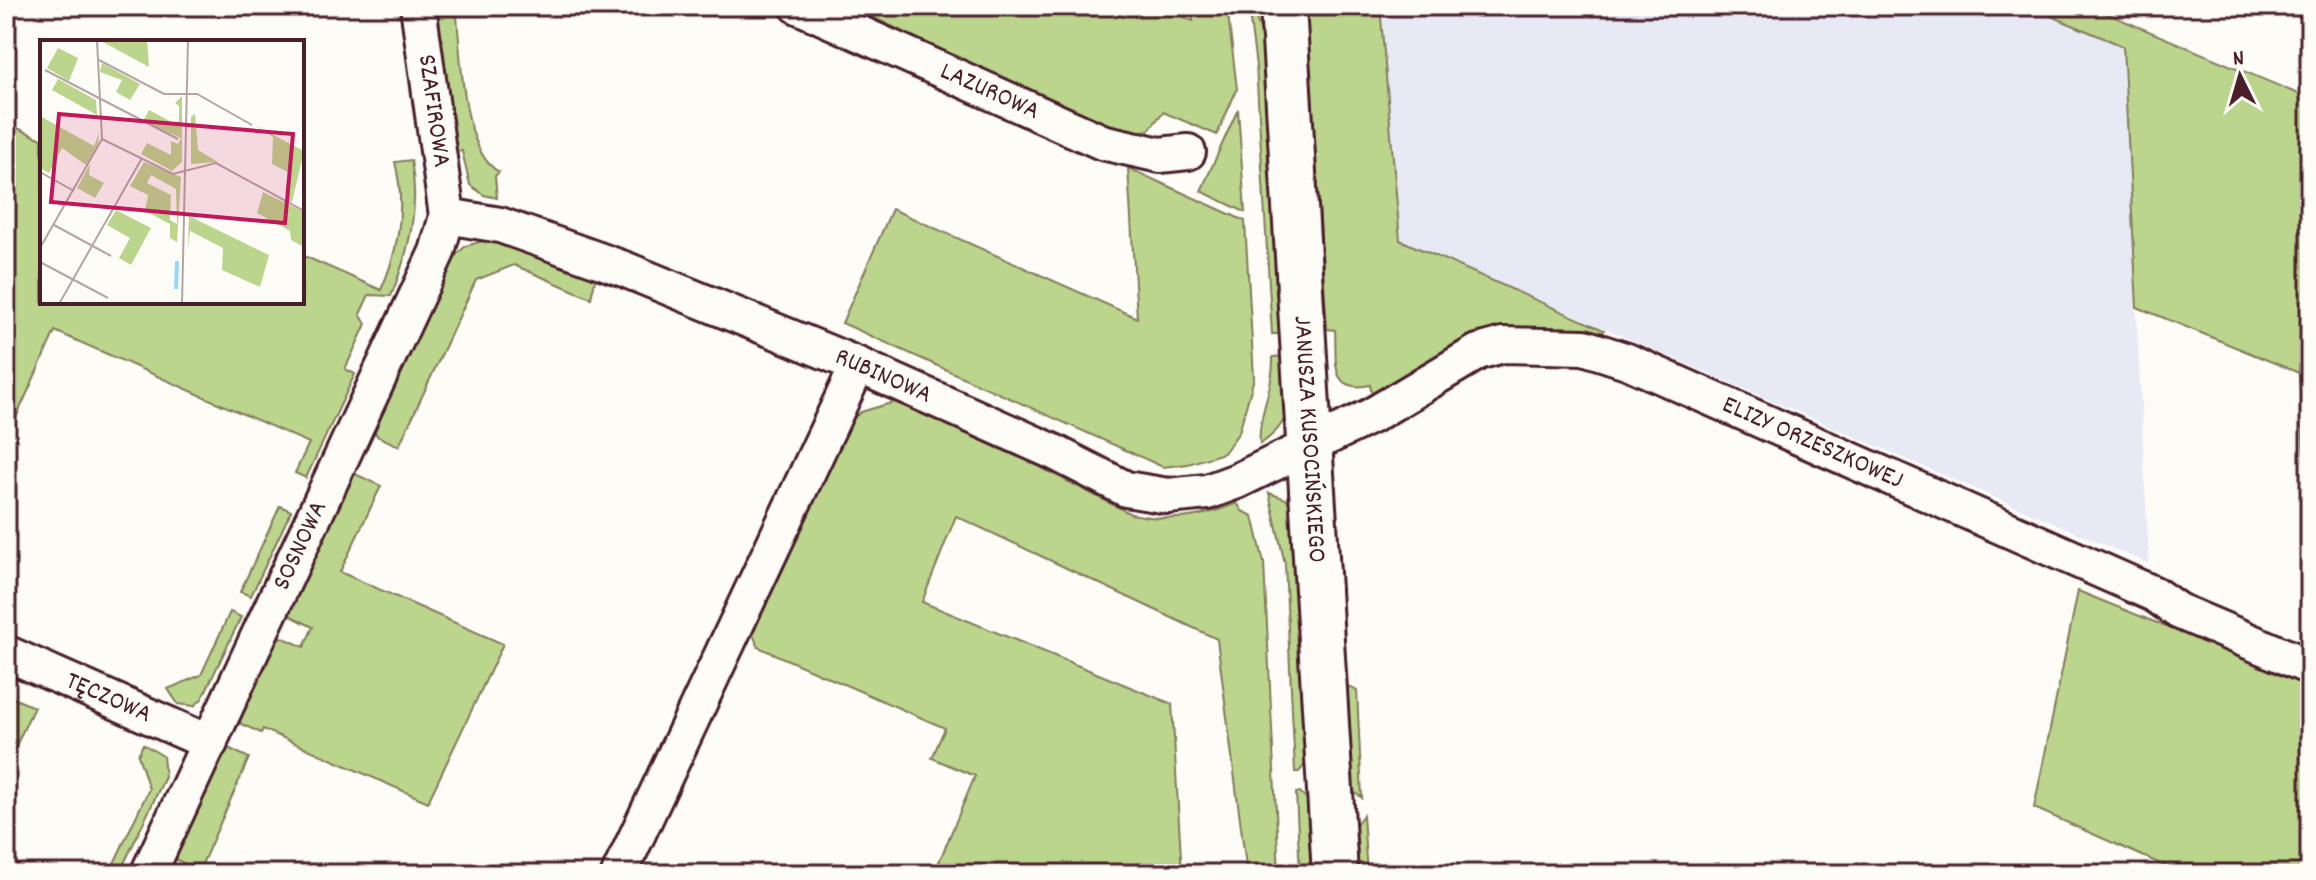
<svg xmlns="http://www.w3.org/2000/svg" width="2316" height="880" font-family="Dekko,sans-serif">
<rect width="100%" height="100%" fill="#fdfcf7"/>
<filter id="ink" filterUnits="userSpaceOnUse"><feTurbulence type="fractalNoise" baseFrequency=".0125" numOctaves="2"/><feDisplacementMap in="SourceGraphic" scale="16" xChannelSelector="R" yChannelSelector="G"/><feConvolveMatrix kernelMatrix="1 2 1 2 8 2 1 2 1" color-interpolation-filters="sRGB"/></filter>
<g filter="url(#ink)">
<path fill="#e7eaf5" d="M1380 6H2027L2123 46 2149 564 1400 240Z"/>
<path fill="#bcd58c" stroke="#837a5c" stroke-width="2" d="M432 6H456C461 47 460 151 499 172L495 176 497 198 484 195 470 185 462 151 452 152Z
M849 6H1159L1193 21V6H1227L1237 89 1217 135 1163 112 1149 130 1119 134Z
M1248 6H1252L1266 48 1284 334H1272L1256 66Z
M1306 6H1380L1400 240 1604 330 1602 337C1490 311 1463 340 1372 395L1370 385C1328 394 1337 359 1335 330L1327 329Z
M2027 6H2089L2310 99V561L2299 373 2137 307 2123 46Z
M1238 109 1245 212 1201 191Z
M6 123 42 139V302H302V255L381 290C399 249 406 206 395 162L411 160C420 209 409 251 391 296L369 295 360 314 366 324 345 369 355 374 306 478 295 473 309 443 55 331 6 440Z
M1128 168 1245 221 1254 378 1239 432 1224 453 1188 464 1163 467 842 323 892 209 1137 318Z
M489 239 596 276 591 298 514 265 476 280 399 446 377 436 374 429 450 260 466 246Z
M1285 356C1288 396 1298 420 1260 444 1257 416 1274 389 1273 357Z
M894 402 972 432 1131 514C1172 522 1199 519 1237 503L1242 511 1253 516 1264 563 1279 874H1247L1217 639 956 516 922 602 1172 704 1182 874H934L975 776 932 758 945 728 758 647 751 629 845 425 861 412Z
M353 473 381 486 340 572 503 644 428 802 263 729 261 733 241 724 239 717 276 639 282 637 304 647 313 627 291 616 289 609Z
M1269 493 1286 499 1293 509 1306 763 1299 772H1295L1285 564Z
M280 506 291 511 251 596 240 592Z
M2078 591 2310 685V874H2183L2034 808Z
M230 612 241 617 202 699 194 706 178 704 168 689 201 675Z
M1346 685 1357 691 1362 798 1351 789Z
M6 695 34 707 6 767Z
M143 744 163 756 165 777 119 874H109L149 789 138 755Z
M224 746 249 758 199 871 177 860 175 853Z
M1300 792 1308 800 1312 874H1300L1296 793Z
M1363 815 1367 874H1356L1354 827Z"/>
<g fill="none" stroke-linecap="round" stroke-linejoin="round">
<g stroke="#4a1f2b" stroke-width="40">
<g id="street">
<path id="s1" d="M798 6 1102 142 1160 155 1188 152"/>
<path id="s2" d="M447 216 500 225 624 269 858 365 1054 452 1126 489 1168 496 1207 492 1237 481 1371 416 1478 352 1503 345 1584 347 1627 361 2154 594 2178 611 2310 667"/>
<path id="s3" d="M6 653 210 743"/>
<path id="s4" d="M148 874 437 252 447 216 418 6"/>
<path d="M619 874 858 365"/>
</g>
</g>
<g stroke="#4a1f2b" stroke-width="50">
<g id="secondary">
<path id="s5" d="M1283 6 1335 874"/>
</g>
</g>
<use href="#street" stroke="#fdfcf7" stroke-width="34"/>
<use href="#secondary" stroke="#fdfcf7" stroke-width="44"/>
</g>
</g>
<g text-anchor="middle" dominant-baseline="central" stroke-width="6" stroke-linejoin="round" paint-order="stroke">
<g font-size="26" fill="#4a1f2b" stroke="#fdfcf7">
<text stroke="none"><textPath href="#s1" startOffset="210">LAZUROWA</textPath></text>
<text transform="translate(433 111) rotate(82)">SZAFIROWA</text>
<text stroke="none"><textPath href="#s2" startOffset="466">RUBINOWA</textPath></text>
<text stroke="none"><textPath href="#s5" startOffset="434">JANUSZA KUSOCIŃSKIEGO</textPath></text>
<text stroke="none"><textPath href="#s2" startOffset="1476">ELIZY ORZESZKOWEJ</textPath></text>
<text stroke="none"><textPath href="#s4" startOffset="362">SOSNOWA</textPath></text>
<text stroke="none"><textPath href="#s3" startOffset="112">TĘCZOWA</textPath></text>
</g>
</g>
<g transform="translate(40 40)">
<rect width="264" height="264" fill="#fdfcf7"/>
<path d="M63 0H107L109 27 63 2ZM18 8 38 18 29 41 7 28ZM62 23 100 44 90 60 76 52 82 40 60 32ZM18 39 56 60 57 75 12 50ZM142 56V122L132 131 101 114 107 103 131 115V101L138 104 141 98 103 81 109 70 139 86V66L135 63ZM155 74 158 110 178 122 151 124V77ZM0 76 54 106 59 93 58 104 46 125 22 108 9 133 0 128ZM214 85 264 111 252 162 247 161 248 132 232 124 233 97ZM104 122 141 137 137 202 130 198V184L105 171 108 155 90 146ZM111 135 136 149 137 184 130 180 131 155 107 143ZM50 124 49 135 64 143 55 158 37 148ZM223 152 264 172V207L251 200 250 191 217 173ZM149 168V176L229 215 220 247 182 230 183 208 150 191 148 209ZM76 170 111 188 91 225 79 218 90 198 67 185Z" fill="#bcd58c" fill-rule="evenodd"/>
<path fill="none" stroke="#95d9f7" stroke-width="4" d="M136 249 137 221"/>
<path fill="none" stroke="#b5a4a5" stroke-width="2" d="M59 20 124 54H157L212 85M5 30 138 99M62 99 133 134 176 123 264 171M0 132 34 151M14 185 71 216M0 208 62 99 57 0M0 222 68 258M19 264 102 118M142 264 148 0"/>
<path fill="#c2185b" fill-opacity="0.15" stroke="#c2185b" stroke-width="4" d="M19 74 253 94 245 183 11 162Z"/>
<rect width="264" height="264" fill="none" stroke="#4a1f2b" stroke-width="4"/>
</g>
<rect width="2316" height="880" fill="none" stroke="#fdfcf7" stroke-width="32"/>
<rect x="16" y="16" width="2284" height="848" fill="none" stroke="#4a1f2b" stroke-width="3" filter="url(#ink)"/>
<g transform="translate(2240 76) rotate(355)" stroke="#fdfcf7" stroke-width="6" paint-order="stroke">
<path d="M0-6L14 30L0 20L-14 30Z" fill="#4a1f2b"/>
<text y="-12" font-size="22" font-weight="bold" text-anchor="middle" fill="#4a1f2b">N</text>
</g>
</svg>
